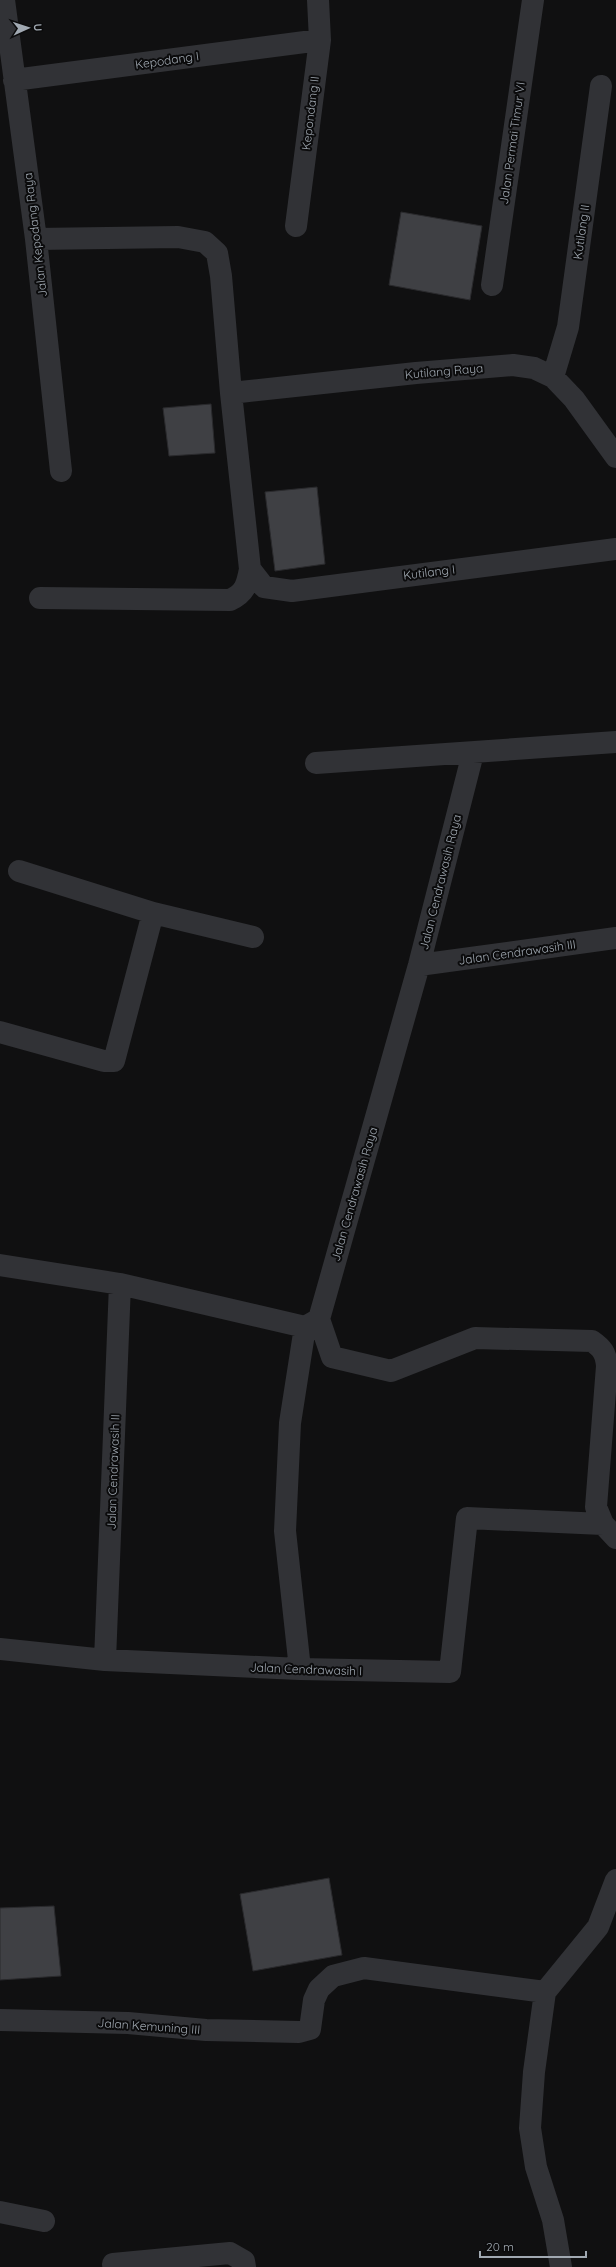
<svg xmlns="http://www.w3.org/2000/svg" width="616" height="2267" font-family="Quicksand,sans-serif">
<rect width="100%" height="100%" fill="#101011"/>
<path fill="#3f4044" stroke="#2a2a2d" d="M401 212 482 226 470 300 389 285Z
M211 404 215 453 169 456 163 408Z
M317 487 325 564 275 571 265 492Z
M329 1878 342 1955 253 1971 240 1894Z
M54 1906 61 1976 0 1980V1908Z"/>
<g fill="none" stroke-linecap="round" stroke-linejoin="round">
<path stroke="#313236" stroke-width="22" d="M4 0 36 239 61 471
M14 80 320 40
M296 226 320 40 318 0
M36 239 178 237 205 242 217 253 221 276 231 393 250 569C247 585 245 593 230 600L40 598
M492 285 533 0
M553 377 568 327 601 86
M231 393 416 373 513 365 534 368 553 377 574 399 616 457
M250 569 264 587 292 591 616 549
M316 763 616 742
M19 871 153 913 253 937
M419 965 616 938
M0 1032 104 1061H114L153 913
M0 1265 120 1284 305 1327 319 1319 419 965 473 753
M319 1319 332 1357 391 1371 475 1338 592 1341C602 1348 606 1353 607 1366L596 1507 603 1524 616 1538
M0 1649 105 1660 300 1669 450 1672 467 1518 603 1524
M105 1660 120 1284
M300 1669 285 1531 290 1423 305 1327
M0 2020 128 2023 206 2030 299 2032 310 2029 314 2000 319 1989 333 1976 364 1968 545 1992
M0 2212 44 2221
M113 2264 230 2253 244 2261 245 2267
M561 2267 553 2220 536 2167 530 2128 534 2072 545 1992 598 1927 616 1880"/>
</g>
<g text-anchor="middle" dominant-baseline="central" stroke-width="4" stroke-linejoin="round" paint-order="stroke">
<g font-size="12" fill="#a1a9b2" stroke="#0b0b0c">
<text transform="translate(167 60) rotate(-8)">Kepodang I</text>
<text transform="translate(310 113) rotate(-83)">Kepondang II</text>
<text transform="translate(512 143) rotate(-82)">Jalan Permai Timur VI</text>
<text transform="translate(581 232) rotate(-82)">Kutilang II</text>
<text transform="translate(35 235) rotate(-97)">Jalan Kepodang Raya</text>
<text transform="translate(444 371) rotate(-5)">Kutilang Raya</text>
<text transform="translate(429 572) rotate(-7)">Kutilang I</text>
<text transform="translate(440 882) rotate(-76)">Jalan Cendrawasih Raya</text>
<text transform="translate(517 952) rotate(-8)">Jalan Cendrawasih III</text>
<text transform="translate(354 1194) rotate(-74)">Jalan Cendrawasih Raya</text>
<text transform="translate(113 1472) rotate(-88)">Jalan Cendrawasih II</text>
<text transform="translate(306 1669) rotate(2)">Jalan Cendrawasih I</text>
<text transform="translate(149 2026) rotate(4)">Jalan Kemuning III</text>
</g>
</g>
<g transform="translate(28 28) rotate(87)" stroke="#0b0b0c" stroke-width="3" paint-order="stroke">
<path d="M0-3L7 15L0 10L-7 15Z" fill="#a1a9b2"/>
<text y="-6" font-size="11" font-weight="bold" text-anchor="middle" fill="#a1a9b2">U</text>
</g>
<path d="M480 2251v6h106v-6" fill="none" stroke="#a1a9b2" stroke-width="2"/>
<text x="486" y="2251" font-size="12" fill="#a1a9b2" stroke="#0b0b0c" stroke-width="3" paint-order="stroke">20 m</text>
</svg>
